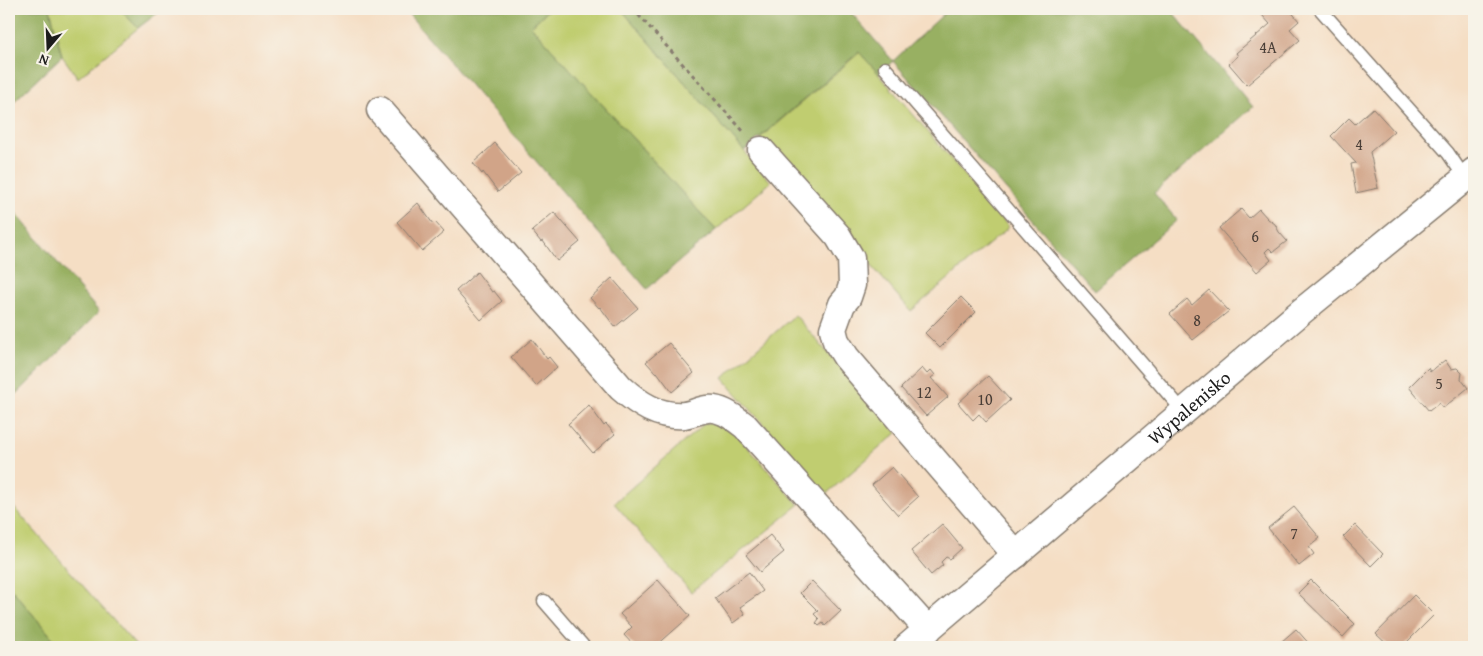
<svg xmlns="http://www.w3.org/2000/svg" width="1483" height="656" font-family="'Gentium Book Plus',serif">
<rect width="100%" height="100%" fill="#f7f3e8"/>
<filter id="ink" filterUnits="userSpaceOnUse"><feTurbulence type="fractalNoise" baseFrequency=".02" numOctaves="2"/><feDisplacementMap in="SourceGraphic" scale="10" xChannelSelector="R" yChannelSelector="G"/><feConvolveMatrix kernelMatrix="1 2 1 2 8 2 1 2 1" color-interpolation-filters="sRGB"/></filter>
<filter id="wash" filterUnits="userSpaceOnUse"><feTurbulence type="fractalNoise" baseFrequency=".0096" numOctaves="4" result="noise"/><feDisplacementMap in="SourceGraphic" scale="20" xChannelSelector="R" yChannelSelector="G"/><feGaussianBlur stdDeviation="1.12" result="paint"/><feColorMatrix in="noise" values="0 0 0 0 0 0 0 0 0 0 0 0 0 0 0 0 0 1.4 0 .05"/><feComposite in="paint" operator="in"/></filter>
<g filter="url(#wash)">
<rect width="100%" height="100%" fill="#f5dec4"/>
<path fill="#c0cd6f" stroke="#6e7446" d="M50 9H120L138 28 78 78 62 56Z
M549 9H621L771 182 716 230 531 26Z
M860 52 1009 227 911 311 760 138Z
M795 315 897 433 825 495 723 378Z
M705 423 729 426 799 505 691 592 614 503Z
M9 502 137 647H60L9 586Z"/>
<path fill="#98b062" stroke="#5a663f" d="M9 9H50L62 56 9 106Z
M120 9H163L138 28Z
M404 9H549L531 26 716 230 647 289Z
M621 9H848L893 61 949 9H1170L1253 107 1154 193 1177 220 1095 291 893 61 879 74 859 52 744 151Z
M9 205 99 312 9 402Z
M9 586 60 647H9Z"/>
<g id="blocks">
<path fill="#d1a488" d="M1270 9H1289L1299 21 1290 29 1300 40 1247 85 1229 64 1238 56 1236 53 1270 24 1262 15Z
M1373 108 1394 131 1370 152 1378 188 1356 193 1351 164 1356 163 1331 136 1349 118 1355 124Z
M495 143 521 173 498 192 483 172 482 174 473 163Z
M418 203 433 224 435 222 444 232 422 251 397 222Z
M1241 209 1249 218 1259 209 1268 219 1275 224 1279 232 1287 241 1273 252 1269 248 1265 252 1271 260 1257 272 1219 228Z
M554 212 580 242 557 261 543 241 541 242 532 231Z
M477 272 492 292 494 291 502 301 481 320 456 291Z
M612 278 638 308 615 327 600 307 599 308 590 298Z
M1209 290 1229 311 1193 340 1170 314 1187 299 1192 305Z
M961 297 976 312 940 348 925 333Z
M532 339 547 359 549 357 557 367 536 386 511 357Z
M669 343 694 373 672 392 657 372 656 373 646 362Z
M1445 360 1451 369 1457 368 1462 373 1461 379 1468 388 1443 408 1439 403 1429 411 1409 387 1428 368 1430 372Z
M922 368 927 374 931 370 935 375 931 378 948 397 926 416 901 388Z
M988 376 1010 400 986 422 979 414 973 420 958 403Z
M589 405 604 426 606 424 615 434 593 453 568 424Z
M892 467 918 497 898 515 872 485Z
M1294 507 1320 538 1309 547 1314 554 1299 566 1268 528Z
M942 524 962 548 950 559 946 557 941 562 943 565 931 575 911 551Z
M1355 525 1383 554 1371 566 1343 537Z
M770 535 784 552 760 572 746 555Z
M749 572 763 591 740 607 745 614 733 623 715 598Z
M658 580 690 616 655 647H635L624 635 632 627 620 614Z
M1311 580 1355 624 1343 637 1298 593Z
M812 581 841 611 825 626 823 623 819 626 816 623 819 619 814 614 818 611 800 593Z
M1414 595 1434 615 1402 647H1390L1376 634Z
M1296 629 1312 647H1286L1281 642Z"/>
</g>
</g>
<g filter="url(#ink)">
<use href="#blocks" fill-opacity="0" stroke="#887d70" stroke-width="1"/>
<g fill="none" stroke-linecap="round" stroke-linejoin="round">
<g stroke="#887d70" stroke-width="15">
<path id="service" d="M1320 9 1448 153 1465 178
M885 68 1184 412
M544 601 584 647"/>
</g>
<g stroke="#887d70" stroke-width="29">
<g id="minor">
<path d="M380 110 621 388C639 404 658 417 684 415 692 414 699 410 707 409 721 407 734 418 745 426L928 630"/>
<path d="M761 150 838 236 851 258 852 285 848 297 842 304 833 329 836 341 846 357 1016 555"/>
<path id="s1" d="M907 647 1302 311 1474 171"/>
</g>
</g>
<path stroke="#887d70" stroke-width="3" stroke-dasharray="4 4" stroke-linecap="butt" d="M633 9 745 133"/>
<use href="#service" stroke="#fff" stroke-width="12"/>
<use href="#minor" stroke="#fff" stroke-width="26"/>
</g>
</g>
<g text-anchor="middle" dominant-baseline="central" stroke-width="4" stroke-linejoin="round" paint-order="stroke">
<g font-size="16" fill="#493e37">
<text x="1268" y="47">4A</text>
<text x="1359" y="144">4</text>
<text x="1255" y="236">6</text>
<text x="1197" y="320">8</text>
<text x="1439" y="383">5</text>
<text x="924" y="392">12</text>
<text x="985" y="399">10</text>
<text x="1294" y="533">7</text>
</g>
<g font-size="19" fill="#1c1c1c" stroke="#f7f3e8">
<text stroke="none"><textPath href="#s1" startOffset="370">Wypalenisko</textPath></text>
</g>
</g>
<rect width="1483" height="656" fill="none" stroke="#f7f3e8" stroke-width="30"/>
<g transform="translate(48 48) rotate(199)" stroke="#f7f3e8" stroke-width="4" paint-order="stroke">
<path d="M0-4L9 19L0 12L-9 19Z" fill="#1c1c1c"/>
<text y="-8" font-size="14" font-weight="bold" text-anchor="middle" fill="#1c1c1c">N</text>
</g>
</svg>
